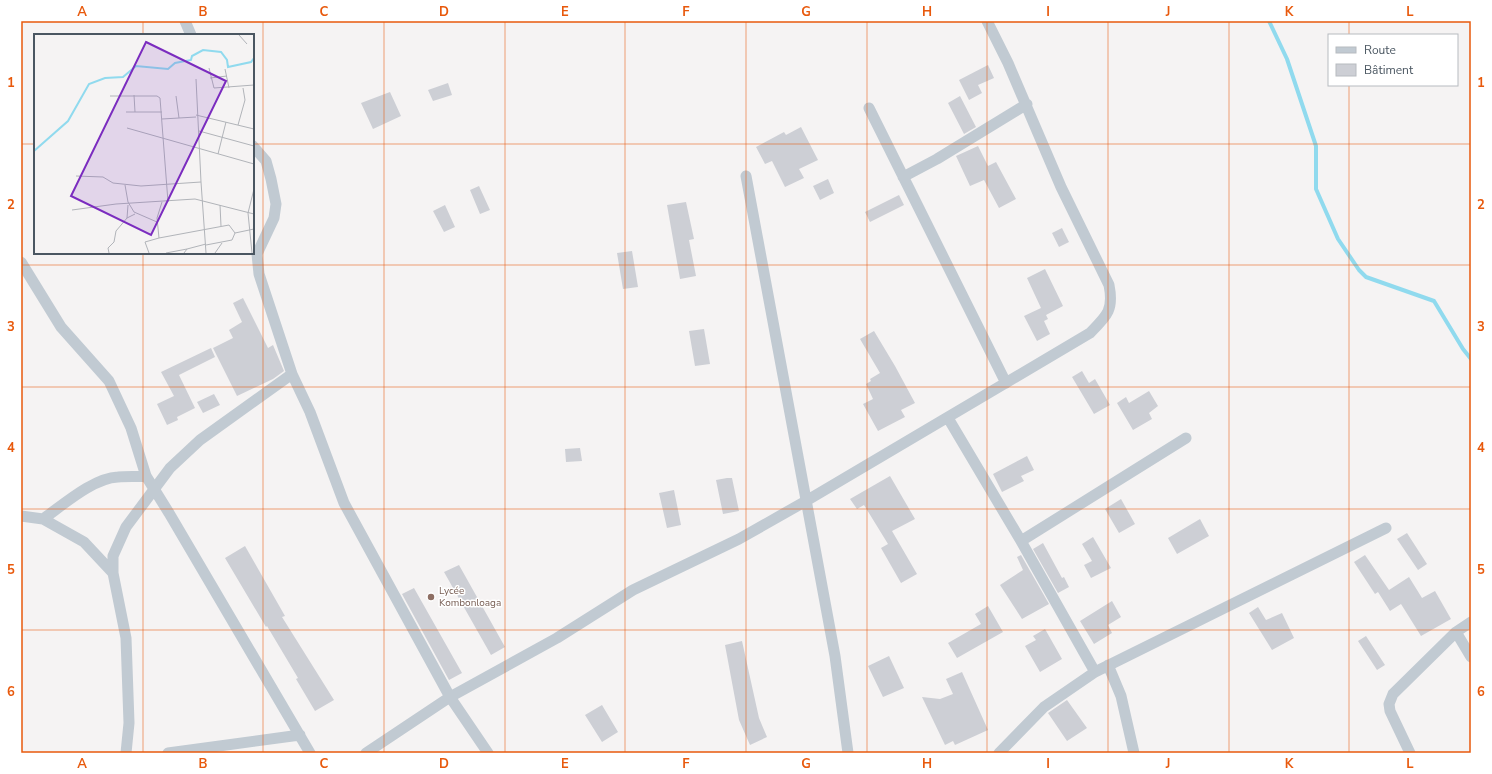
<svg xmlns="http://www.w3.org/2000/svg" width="1492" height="774" font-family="'Nunito Sans',sans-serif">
<rect width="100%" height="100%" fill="#f5f3f3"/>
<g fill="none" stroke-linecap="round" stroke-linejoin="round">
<path stroke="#90daee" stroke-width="4" d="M1269 21 1287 59 1316 146V189L1338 239 1359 270 1366 277 1434 301 1463 349 1471 359"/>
</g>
<path fill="#cdcfd5" d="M988 65 994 78 978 85 982 93 969 100 959 80Z
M448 83 452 95 433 101 428 90Z
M390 92 401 116 373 129 361 103Z
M960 96 976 127 964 134 948 103Z
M801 127 818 160 799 169 804 178 785 187 772 161 765 164 756 147 784 132 786 135Z
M978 146 988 166 996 162 1016 199 999 208 984 180 970 186 956 156Z
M828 179 834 193 820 200 813 186Z
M479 186 490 210 480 214 470 190Z
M899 195 904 205 870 222 865 212Z
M686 202 694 239 689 240 696 276 680 279 667 205Z
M445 205 455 227 444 232 433 211Z
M1062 228 1069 242 1059 247 1052 233Z
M632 251 638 287 623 289 617 253Z
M1045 269 1063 306 1046 315 1048 319 1044 321 1050 334 1037 341 1024 316 1041 308 1027 278Z
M243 298 268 348 273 345 284 371 273 379 237 396 213 348 233 338 229 330 242 322 233 303Z
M704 329 710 364 695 366 689 331Z
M874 331 895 366 915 403 901 410 905 417 878 431 863 404 873 399 866 384 871 381 870 379 880 373 860 339Z
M211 348 215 357 179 375 195 408 177 417 178 420 167 425 157 404 174 396 161 372Z
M1082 371 1089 383 1095 379 1110 405 1094 414 1072 377Z
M1149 391 1158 406 1149 413 1152 419 1133 430 1117 403 1126 397 1129 403Z
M214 394 220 405 203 413 197 402Z
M580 448 582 461 566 462 565 449Z
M1027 456 1034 470 1021 476 1024 481 1002 492 993 474Z
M890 476 915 519 892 531 917 574 901 583 881 548 888 544 864 505 857 509 850 499Z
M727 478H732L739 511 723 514 716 480Z
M674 490 681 525 667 528 659 493Z
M1121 499 1135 524 1119 533 1105 509Z
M1200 519 1209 536 1177 554 1168 538Z
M1407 533 1427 564 1418 570 1397 539Z
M1093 537 1111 568 1091 578 1084 565 1092 561 1082 544Z
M1043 543 1062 578 1064 577 1069 587 1058 593 1033 549Z
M245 546 285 616 282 617 334 700 315 711 296 679 298 678 267 626 266 627 225 558Z
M1021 555 1049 604 1022 619 1000 585 1023 570 1017 557Z
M1365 555 1389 590 1409 577 1422 598 1435 591 1451 619 1421 636 1401 604 1390 611 1378 592 1375 594 1354 562Z
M459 565 505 647 491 655 444 572Z
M414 588 462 673 449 680 402 594Z
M1112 601 1121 617 1108 625 1112 633 1094 644 1080 621Z
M988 606 1003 632 957 658 948 643 981 624 975 614Z
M1258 607 1266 620 1282 613 1294 638 1272 650 1249 613Z
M1045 629 1062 659 1040 672 1025 646 1036 640 1033 636Z
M1366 636 1385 665 1377 670 1358 641Z
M742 641 759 718 767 737 750 745 739 720 725 645Z
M889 656 904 688 883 697 868 666Z
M962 672 988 730 955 745 953 741 945 745 922 697 940 699 953 694 946 679Z
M1067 700 1087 728 1067 741 1048 713Z
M602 705 618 732 602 742 585 715Z"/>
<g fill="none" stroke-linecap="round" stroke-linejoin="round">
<path stroke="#c1cad2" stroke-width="11" d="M185 21 191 35
M869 108 1006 383
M253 146 266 161 271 179 276 204 274 218 257 254 259 274 292 374 310 412 344 503 450 697 488 753
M746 176 835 656 848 753
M903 177 937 159 1027 104
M21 262 61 327 109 381 131 428 146 476 169 513 310 753
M948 418 1021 541 1095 672
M21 516 43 519 84 542 113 573
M43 519C63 505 93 478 118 477 127 476 137 477 146 476
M1021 541 1186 438
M1456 632 1471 657
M1108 665 1121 696 1134 753
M126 753 129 723 126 638 113 573V556L126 527 170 468 200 440 292 374
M168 753 300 735
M366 753 450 697 557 638 633 590 739 539 806 501 1090 333C1107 316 1114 310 1109 285L1061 187 1008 63 987 21
M999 753 1044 707 1095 672 1386 528
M1410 753 1390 711 1389 704 1393 694 1456 632 1471 622"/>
</g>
<path fill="none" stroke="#e8590c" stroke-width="1" stroke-opacity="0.55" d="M143 21V35M263 21V753M384 21V753M505 21V753M625 21V753M746 21V753M867 21V753M987 21V753M1108 21V753M1229 21V753M1349 21V35M1349 85V753M21 144H35M253 144H1471M143 253V753M21 265H1471M21 387H1471M21 509H1471M21 630H1471"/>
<circle fill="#8d6e63" stroke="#fff" stroke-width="1.5" cx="431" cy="597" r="4"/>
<g text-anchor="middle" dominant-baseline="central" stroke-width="3" stroke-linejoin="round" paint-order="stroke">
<g font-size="10" fill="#785e54" stroke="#fff" text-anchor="start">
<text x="439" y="591">Lycée<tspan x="439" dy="12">Kombonloaga</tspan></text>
</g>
</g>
<g transform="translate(34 34)">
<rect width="220" height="220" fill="#f5f3f3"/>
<path fill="none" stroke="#90daee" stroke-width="2" d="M0 117 34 87 55 50 71 44 89 43 102 32 134 35 141 29 157 26 158 22 169 16 187 18 193 26 194 33 217 28 220 24"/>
<path fill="none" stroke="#b1b4b9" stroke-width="1" d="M205 1 213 10M175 34 180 54 220 51M191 35 195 54M176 44 193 42M100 61 101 78M76 62H123L126 64 134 168M142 62 145 84M92 78H128M162 81 220 95M128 85 162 83M204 91 211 66 209 54M93 94 220 130M165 97 220 112M184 120 192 88M42 142 69 143 79 149 107 152 167 148 162 45M167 148 172 219M91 151 94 168 100 178 123 188M186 171 187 192M38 176 82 170 161 165 220 180M93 184 94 171M125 204 195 191 201 199M172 211 198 206 201 199 220 195M75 219 74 214 80 208 82 197 93 184 101 180M115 219 111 208 125 204 123 184 128 168M132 219 153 215M150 219 153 215 172 210M181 219 188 209M218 219 214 179 220 155"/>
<path fill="#7b2cbf" fill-opacity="0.15" stroke="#7b2cbf" stroke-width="2" d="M112 8 192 47 117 201 37 162Z"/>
<rect width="220" height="220" fill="none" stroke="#4a5661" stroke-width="2"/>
</g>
<rect width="1492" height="774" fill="none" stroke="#ffffff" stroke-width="44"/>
<rect x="1328" y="34" width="130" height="52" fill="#ffffff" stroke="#b7bbc0"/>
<rect x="1336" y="47" width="20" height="6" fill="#c1cad2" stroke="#b7bbc0"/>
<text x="1364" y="54" font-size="12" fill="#4a5661">Route</text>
<rect x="1336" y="64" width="20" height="12" fill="#cdcfd5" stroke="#b7bbc0"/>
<text x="1364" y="74" font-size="12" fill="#4a5661">Bâtiment</text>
<rect x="22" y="22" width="1448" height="730" fill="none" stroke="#e8590c" stroke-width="1.5"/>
<g font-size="13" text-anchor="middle" font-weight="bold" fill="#e8590c">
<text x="82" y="16">A</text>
<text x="203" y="16">B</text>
<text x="324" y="16">C</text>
<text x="444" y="16">D</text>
<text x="565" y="16">E</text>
<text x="686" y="16">F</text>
<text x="806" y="16">G</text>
<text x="927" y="16">H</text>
<text x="1048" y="16">I</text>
<text x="1168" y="16">J</text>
<text x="1289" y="16">K</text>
<text x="1410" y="16">L</text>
<text x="11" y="87">1</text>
<text x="1481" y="87">1</text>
<text x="11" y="209">2</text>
<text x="1481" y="209">2</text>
<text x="11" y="331">3</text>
<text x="1481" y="331">3</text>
<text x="11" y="452">4</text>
<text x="1481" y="452">4</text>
<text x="11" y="574">5</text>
<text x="1481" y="574">5</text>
<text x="11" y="696">6</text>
<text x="1481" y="696">6</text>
<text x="82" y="768">A</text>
<text x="203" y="768">B</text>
<text x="324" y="768">C</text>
<text x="444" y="768">D</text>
<text x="565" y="768">E</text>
<text x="686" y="768">F</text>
<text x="806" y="768">G</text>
<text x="927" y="768">H</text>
<text x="1048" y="768">I</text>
<text x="1168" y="768">J</text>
<text x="1289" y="768">K</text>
<text x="1410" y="768">L</text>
</g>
</svg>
